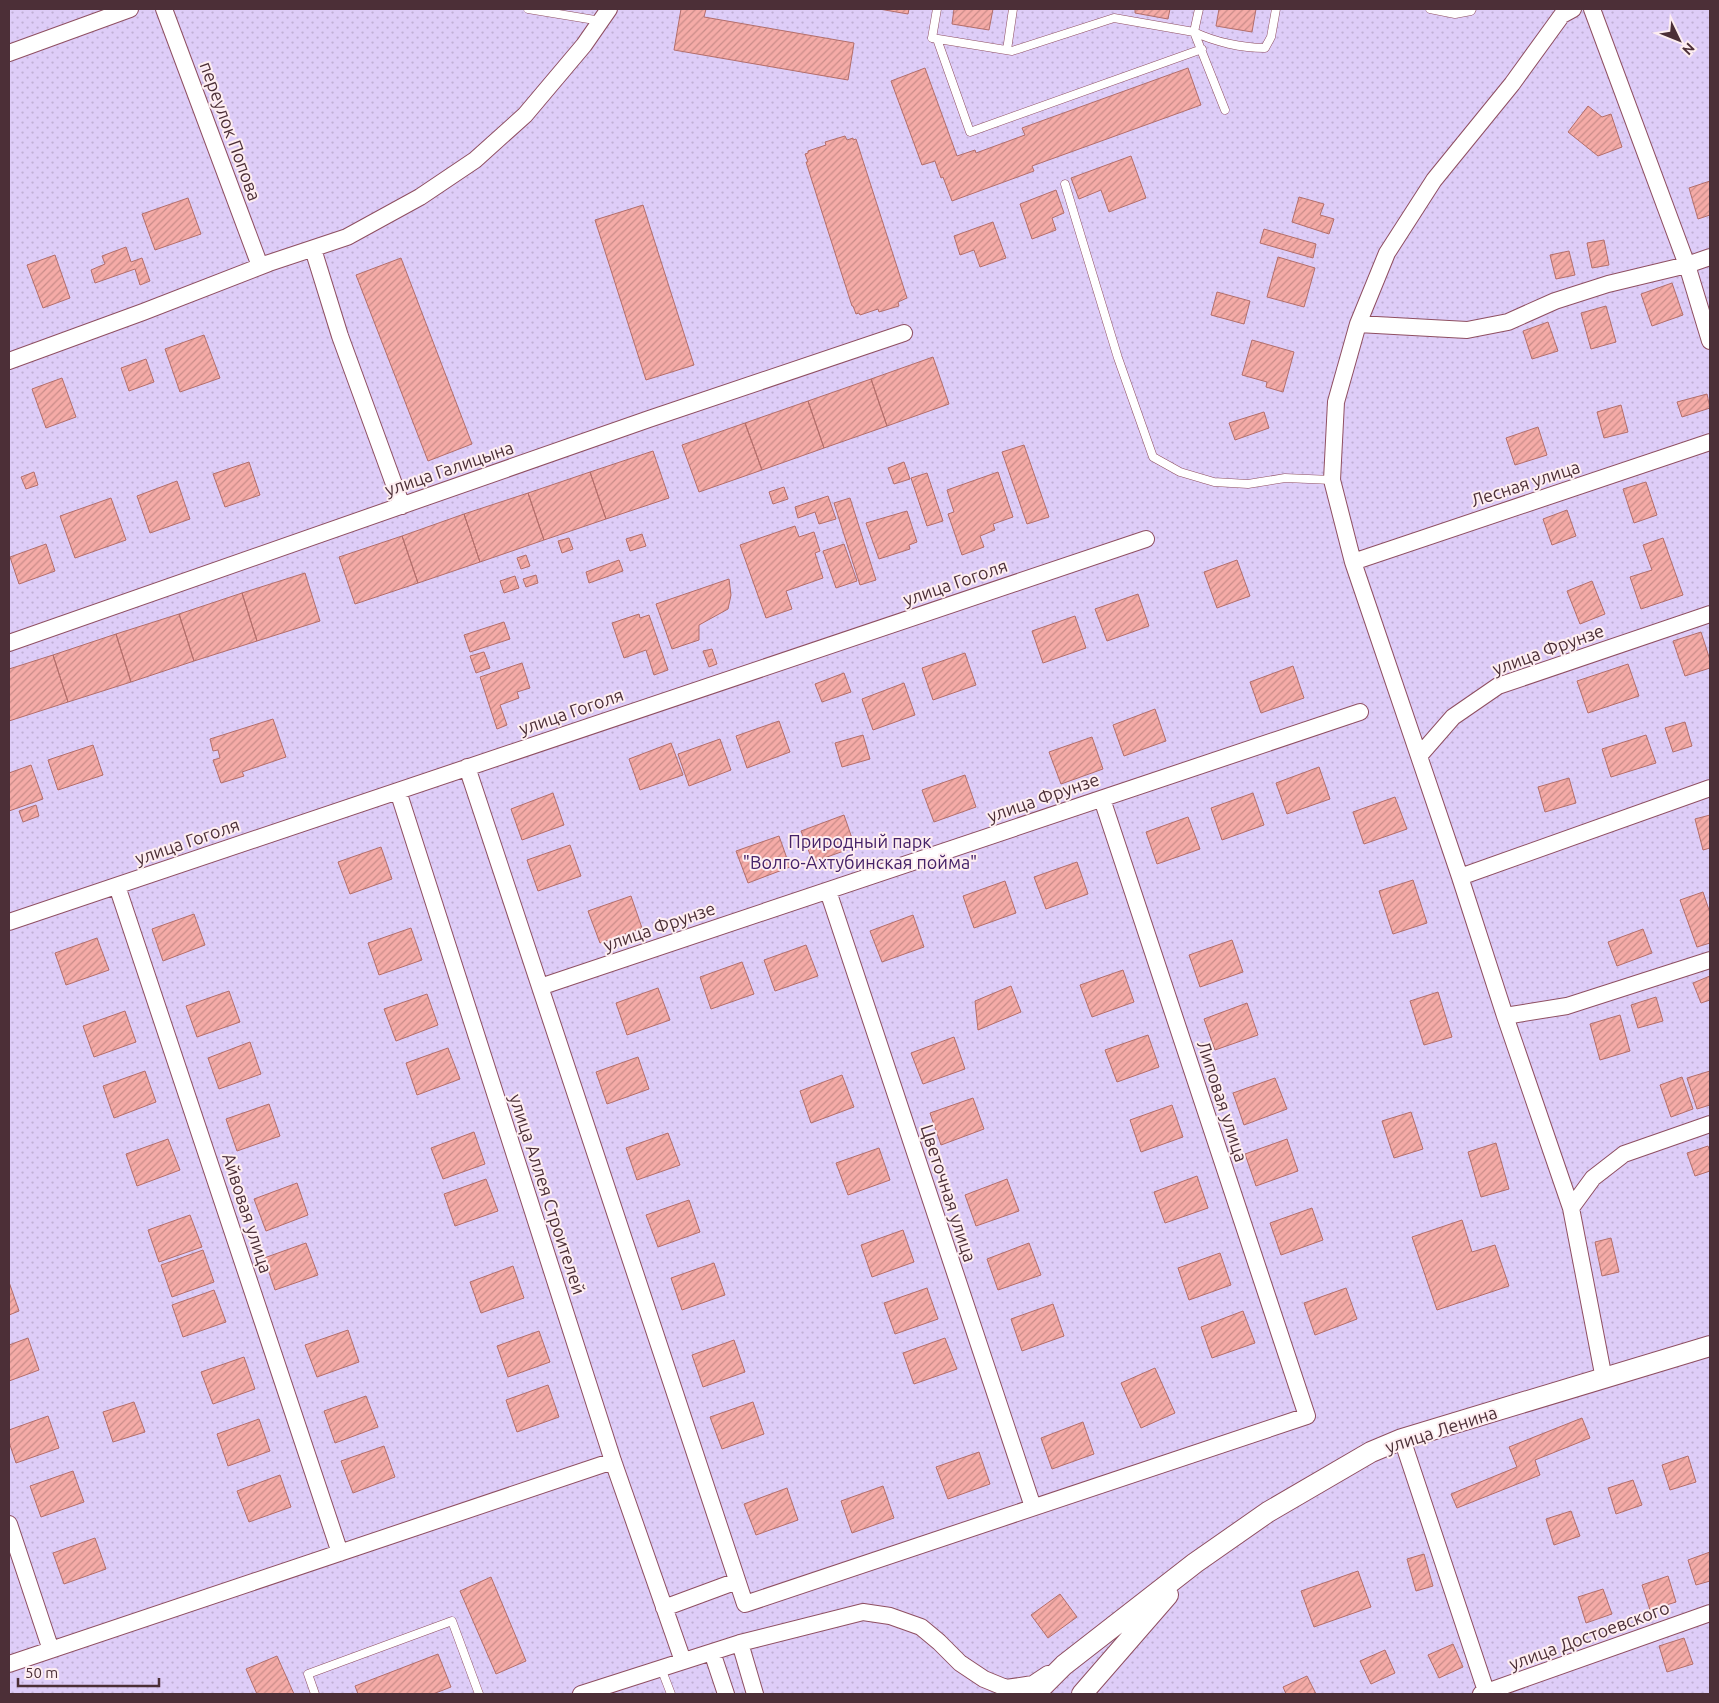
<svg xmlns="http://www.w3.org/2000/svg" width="1719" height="1703" font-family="Ubuntu,sans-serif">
<defs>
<pattern id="park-dots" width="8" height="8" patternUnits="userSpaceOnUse" patternTransform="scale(1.25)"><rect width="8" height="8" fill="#decdf8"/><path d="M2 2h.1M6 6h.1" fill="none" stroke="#c0b0d5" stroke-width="1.8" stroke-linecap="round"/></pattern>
<pattern id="building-hatch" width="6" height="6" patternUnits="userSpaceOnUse" patternTransform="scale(1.25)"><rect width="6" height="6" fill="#f5aba7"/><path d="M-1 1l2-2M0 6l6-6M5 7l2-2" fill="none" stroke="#c98c89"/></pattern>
</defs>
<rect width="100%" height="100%" fill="#fbdce3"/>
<path fill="url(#park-dots)" d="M9 9H1710V1694H9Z"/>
<path fill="url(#building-hatch)" stroke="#b36e6b" d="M681 9H706L704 17 854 43 848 80 674 50Z
M879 9H909L908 14Z
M954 9H993L989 30 952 24Z
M1135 9H1170L1168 19 1135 13Z
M1219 9H1256L1252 32 1216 26Z
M925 68 957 156 975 150 976 153 1025 135 1022 128 1188 68 1201 105 1032 166 1034 171 952 201 943 177 941 178 935 161 922 165 891 81Z
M1588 106 1602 117 1611 114 1622 147 1598 156 1568 132Z
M845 136 847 140 853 138V140L856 139 907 298 898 302 899 306 879 312 878 309 860 315 859 313 856 314 853 306H852L806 162H808L805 154 808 153V151L826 145 825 142Z
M1131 156 1146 198 1109 212 1101 190 1079 199 1071 178Z
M1710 181V215L1698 219 1689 188Z
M1056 190 1064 213 1052 218 1056 230 1032 239 1020 204Z
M1299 197 1324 204 1320 215 1334 219 1329 234 1292 222Z
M188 198 201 234 155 250 142 214Z
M643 205 694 365 646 380 595 220Z
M993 222 1006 258 980 267 974 250 960 255 954 236Z
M1264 229 1316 244 1313 258 1260 243Z
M1604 240 1609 265 1592 268 1587 243Z
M126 247 131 262 142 258 150 281 140 285 135 269 95 283 91 270 105 264 102 256Z
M1569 251 1575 275 1556 279 1550 255Z
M55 255 70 298 43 308 27 265Z
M1278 257 1315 268 1304 307 1267 297Z
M401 258 472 444 428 461 356 275Z
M1672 283 1683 315 1652 326 1641 294Z
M1217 292 1250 301 1244 324 1211 315Z
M1606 306 1616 342 1591 349 1581 313Z
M1548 322 1558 351 1532 359 1523 331Z
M204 335 220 378 180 392 165 349Z
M1252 340 1294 352 1283 392 1266 387 1267 382 1242 375Z
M933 357 949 404 887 426 871 379Z
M146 359 154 382 129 391 121 368Z
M62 378 76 417 46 428 32 389Z
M871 379 887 426 824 448 808 401Z
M1707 394 1710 408 1682 417 1677 402Z
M808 401 824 448 762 470 745 423Z
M1621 405 1628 432 1604 438 1597 412Z
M1264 412 1269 428 1235 440 1229 423Z
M745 423 762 470 699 492 682 445Z
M1538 427 1547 455 1515 465 1506 438Z
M1024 445 1049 517 1027 524 1002 452Z
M653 451 669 498 606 519 590 472Z
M249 462 260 495 225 507 213 474Z
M904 462 910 479 894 484 888 468Z
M34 472 38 485 26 489 21 477Z
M590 472 606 519 544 540 528 493Z
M998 472 1013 517 993 524 995 530 980 536 984 547 962 555 948 514 954 512 947 490Z
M927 473 943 521 927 526 911 478Z
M177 481 190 519 150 533 137 496Z
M1646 482 1657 515 1634 523 1623 489Z
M784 487 788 499 773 504 769 492Z
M528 493 544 540 480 562 464 514Z
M828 496 836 519 819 524 815 512 798 518 795 507Z
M111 498 126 540 75 558 60 516Z
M850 498 876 580 860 585 834 503Z
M1567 510 1576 536 1552 545 1543 519Z
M907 511 917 542 909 545 910 549 879 559 866 523Z
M464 514 480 562 418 583 402 536Z
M795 526 799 537 814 532 820 551 815 553 823 578 786 591 792 609 766 618 740 545Z
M642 534 646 546 630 551 626 539Z
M402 536 418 583 355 604 339 557Z
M569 538 573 549 562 553 558 541Z
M1663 538 1683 595 1641 609 1630 577 1652 570 1643 545Z
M46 544 55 571 19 584 10 557Z
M844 544 857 581 836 588 823 551Z
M526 555 530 566 521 569 517 558Z
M619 560 623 571 589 583 586 572Z
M1237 560 1250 596 1217 608 1204 572Z
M305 573 320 621 257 641 242 593Z
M536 575 538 583 526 587 523 579Z
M515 576 519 588 504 593 500 581Z
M729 579 731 595 728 609 699 625V640L672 649 656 604Z
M1592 581 1605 614 1580 624 1567 591Z
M242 593 257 641 194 661 179 614Z
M1138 594 1149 626 1107 641 1095 609Z
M179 614 194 661 131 682 116 634Z
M639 614 640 618 649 615 668 670 654 675 646 650 624 658 612 623Z
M1075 616 1086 648 1043 663 1032 631Z
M504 622 510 639 470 652 464 635Z
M1701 632 1710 660V668L1685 676 1673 641Z
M116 634 131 682 68 702 53 655Z
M712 649 717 664 709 667 703 651Z
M484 652 490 668 476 673 470 656Z
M965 653 976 685 933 700 922 668Z
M53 655 68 702 9 721V669Z
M522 663 530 688 517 692 519 698 500 705 507 725 497 729 480 677Z
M1628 664 1639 696 1588 713 1577 681Z
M1293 666 1304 698 1261 713 1250 682Z
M844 673 851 692 822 702 815 684Z
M904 683 915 715 873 730 862 699Z
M1155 709 1166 741 1124 756 1113 725Z
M273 719 286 757 242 772 244 776 221 783 213 760 220 758 218 750 213 751 210 739Z
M779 721 790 752 747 768 736 736Z
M1685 722 1692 746 1673 752 1665 728Z
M863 735 870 759 842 767 835 743Z
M1646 735 1656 763 1611 777 1602 749Z
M1092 737 1103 769 1061 784 1049 752Z
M720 739 731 770 689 786 678 754Z
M671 743 683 775 640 790 629 759Z
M93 745 103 775 58 790 48 760Z
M31 765 43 799 9 811V773Z
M1319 767 1330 799 1287 814 1276 783Z
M965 775 976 807 934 822 922 790Z
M1569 778 1576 803 1545 812 1538 787Z
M553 793 564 825 522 840 511 809Z
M1253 793 1264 825 1222 840 1211 808Z
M1395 797 1407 829 1364 844 1353 812Z
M36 805 39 816 23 822 19 811Z
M844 815 855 847 813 862 801 831Z
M1710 815V848L1703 850 1695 819Z
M1188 817 1200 849 1157 864 1146 832Z
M779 836 790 867 748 883 736 851Z
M570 845 581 876 538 891 527 860Z
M381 847 392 879 350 894 338 862Z
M1077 862 1088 894 1046 909 1034 877Z
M1413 880 1427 923 1393 934 1379 891Z
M1005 881 1016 913 974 928 963 896Z
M1703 892 1710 913V943L1697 947 1680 900Z
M631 896 642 928 600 943 588 911Z
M194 914 205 945 163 961 152 929Z
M913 915 924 947 882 962 870 931Z
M411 928 422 960 379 975 368 943Z
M1643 929 1652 953 1617 966 1608 942Z
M97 938 109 970 66 985 55 953Z
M1232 940 1243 972 1200 987 1189 955Z
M806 945 818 976 775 991 764 960Z
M742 962 754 994 711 1009 700 977Z
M1123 970 1134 1002 1092 1017 1080 985Z
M1710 976V1000L1701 1003 1693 983Z
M1011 986 1021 1012 978 1030 975 1001Z
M658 988 670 1020 627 1035 616 1003Z
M229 991 240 1022 197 1037 186 1006Z
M1438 992 1452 1037 1424 1045 1410 1001Z
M427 994 438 1025 396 1041 384 1009Z
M1656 997 1663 1021 1638 1028 1631 1005Z
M1247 1003 1258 1035 1215 1050 1204 1019Z
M125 1011 136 1042 94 1057 83 1026Z
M1620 1015 1630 1051 1600 1060 1590 1024Z
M1148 1035 1159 1067 1117 1082 1105 1050Z
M954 1037 965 1069 923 1084 911 1053Z
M250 1042 261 1074 219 1089 208 1058Z
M448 1048 460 1079 417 1095 406 1063Z
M638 1057 649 1089 607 1104 596 1072Z
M145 1071 156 1102 114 1118 103 1086Z
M1710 1071V1105L1697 1109 1687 1078Z
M842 1075 854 1107 811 1123 800 1091Z
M1682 1077 1693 1109 1671 1117 1660 1085Z
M1275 1078 1287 1109 1244 1125 1233 1093Z
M973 1098 984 1129 941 1145 930 1113Z
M269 1104 280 1136 237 1151 226 1119Z
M1172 1105 1183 1137 1141 1152 1130 1120Z
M1411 1112 1423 1149 1394 1158 1382 1121Z
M474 1132 485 1164 443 1179 431 1148Z
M668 1133 680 1165 637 1180 626 1148Z
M168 1139 180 1170 137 1186 126 1154Z
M1287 1139 1298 1171 1256 1186 1245 1154Z
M1496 1143 1509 1189 1481 1197 1468 1152Z
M1708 1146 1710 1152V1171L1695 1176 1687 1153Z
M879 1148 890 1180 848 1195 836 1163Z
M1197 1176 1208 1208 1165 1223 1154 1192Z
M486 1179 498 1211 455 1226 444 1194Z
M1007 1179 1019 1211 976 1226 965 1195Z
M297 1183 308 1215 266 1231 254 1199Z
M689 1200 700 1232 658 1247 646 1215Z
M1312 1208 1323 1240 1281 1255 1270 1223Z
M190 1215 202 1247 159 1262 148 1230Z
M1462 1220 1472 1252 1495 1245 1509 1286 1437 1310 1412 1237Z
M903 1230 914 1262 872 1277 861 1245Z
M1611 1238 1619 1272 1602 1276 1595 1242Z
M306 1243 318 1275 275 1290 264 1258Z
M1029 1243 1041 1275 998 1290 987 1259Z
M203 1250 214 1282 172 1297 161 1265Z
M1220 1253 1231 1285 1189 1300 1178 1268Z
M714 1263 725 1295 682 1310 671 1278Z
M513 1266 524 1298 481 1313 470 1282Z
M9 1282 19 1311 9 1315Z
M927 1288 938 1319 895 1334 884 1303Z
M1346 1288 1357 1319 1315 1335 1304 1303Z
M214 1290 226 1322 183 1337 172 1305Z
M1053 1304 1064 1336 1022 1351 1011 1319Z
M1243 1311 1255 1343 1212 1358 1201 1327Z
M348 1330 359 1362 317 1377 305 1345Z
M539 1331 550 1362 508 1377 497 1346Z
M28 1338 39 1370 9 1381V1345Z
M945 1338 957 1369 914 1384 903 1353Z
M734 1340 745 1372 703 1387 692 1355Z
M244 1357 255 1389 213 1404 201 1372Z
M1155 1368 1175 1413 1141 1428 1121 1383Z
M548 1385 559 1417 517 1432 506 1400Z
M366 1396 378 1427 335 1443 324 1411Z
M134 1402 145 1432 113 1442 103 1412Z
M753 1402 764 1434 722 1449 710 1417Z
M48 1416 59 1448 16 1463 9 1442V1430Z
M1582 1418 1590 1438 1535 1460 1540 1475 1457 1508 1451 1494 1517 1467 1509 1447Z
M259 1419 270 1451 228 1466 217 1434Z
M1083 1422 1094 1454 1052 1469 1041 1438Z
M384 1446 395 1477 353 1493 341 1461Z
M979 1452 990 1484 948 1499 936 1467Z
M1688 1456 1696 1482 1670 1490 1662 1465Z
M73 1471 84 1502 41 1517 30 1486Z
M280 1475 291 1507 249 1522 237 1491Z
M1633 1480 1642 1505 1616 1514 1608 1488Z
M883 1486 894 1518 852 1533 841 1501Z
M787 1488 798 1520 756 1535 744 1504Z
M1571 1511 1580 1536 1554 1545 1546 1519Z
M95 1538 106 1569 64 1584 53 1553Z
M1710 1552V1581L1696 1585 1688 1560Z
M1424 1554 1433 1586 1416 1591 1407 1559Z
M1358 1571 1371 1607 1314 1627 1301 1591Z
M1668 1576 1676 1602 1650 1610 1642 1585Z
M491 1577 526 1661 496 1674 460 1591Z
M1603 1589 1612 1614 1586 1623 1578 1597Z
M1060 1594 1077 1617 1048 1638 1031 1615Z
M1684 1638 1693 1664 1667 1672 1659 1646Z
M1453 1644 1463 1667 1439 1678 1428 1655Z
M1385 1650 1395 1673 1371 1684 1360 1661Z
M438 1654 451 1687 433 1694H358L355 1686Z
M277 1656 294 1694H257L246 1669Z
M1307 1676 1316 1694H1286L1283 1687Z"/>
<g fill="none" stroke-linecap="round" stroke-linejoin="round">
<g stroke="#8f4f61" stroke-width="9">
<path id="service" d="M528 9 601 21
M937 9 932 38 1012 51 1114 18 1194 32 1225 110
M1199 9 1194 32C1215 42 1242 48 1265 48L1271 37 1276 9
M1430 9 1455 14 1471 11 1472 9
M937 39 970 132 1202 49
M1007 50 1013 9
M1065 184 1118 358 1153 457 1180 472 1214 482 1248 484 1285 478 1332 480
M661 1668 671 1694
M315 1694 308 1674 452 1621 479 1694"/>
</g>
<g stroke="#8f4f61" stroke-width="18">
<path id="minor" d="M164 9 260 266
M1573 9 1562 15 1512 84 1434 180 1387 253 1358 324 1336 402 1332 480 1353 562 1460 877 1505 1016 1571 1208 1604 1379
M1592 9 1687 265 1710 341
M9 53 130 9
M313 249 340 336 402 506
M1358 324 1467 330 1508 322 1555 301 1608 284 1687 265 1710 257
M9 361 143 312 269 263 347 237 420 197 475 160 525 115 584 45 609 9
M1353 562 1710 442
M9 643 649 419 904 333
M1419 756 1453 717 1498 686 1710 614
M467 767 745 1604 1307 1416 1102 799
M398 791 613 1461 683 1661
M1460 877 1710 788
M117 886 340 1553
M828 891 1033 1507
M9 922 1146 539
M540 987 1360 712
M1505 1016 1567 1006 1710 960
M1571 1208 1593 1178 1624 1154 1710 1124
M1402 1439 1487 1694
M9 1524 51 1650
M664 1608 737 1581
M740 1643 755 1694
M712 1652 726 1694
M9 1664 613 1461
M581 1694 740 1643 863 1612 890 1616 921 1627 939 1642 960 1663 984 1679 1006 1688 1033 1684 1048 1674
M1481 1694 1710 1613"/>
</g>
<g stroke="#8f4f61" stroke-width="22">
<path id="tertiary" d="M1035 1694 1064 1665 1195 1563 1268 1512 1371 1452 1402 1439 1710 1346
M1082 1694 1168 1595"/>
</g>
<use href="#service" stroke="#fff" stroke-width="8"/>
<use href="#minor" stroke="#fff" stroke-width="16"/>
<use href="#tertiary" stroke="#fff" stroke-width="20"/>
</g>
<g text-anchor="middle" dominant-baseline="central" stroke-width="4" stroke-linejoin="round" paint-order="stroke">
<g font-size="18" fill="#4c2f37" stroke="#feeef1">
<text transform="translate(231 131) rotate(70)">переулок Попова</text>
<text transform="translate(449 468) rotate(-19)">улица Галицына</text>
<text transform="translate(1525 483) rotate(-18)">Лесная улица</text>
<text transform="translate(955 582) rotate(-19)">улица Гоголя</text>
<text transform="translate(1548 649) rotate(-20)">улица Фрунзе</text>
<text transform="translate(571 711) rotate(-19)">улица Гоголя</text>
<text transform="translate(1043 797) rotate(-19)">улица Фрунзе</text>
<text transform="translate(187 841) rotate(-19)">улица Гоголя</text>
<text transform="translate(659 926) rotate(-19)">улица Фрунзе</text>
<text transform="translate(1223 1101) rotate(72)">Липовая улица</text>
<text transform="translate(949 1193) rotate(72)">Цветочная улица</text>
<text transform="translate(548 1194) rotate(72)">улица Аллея Строителей</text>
<text transform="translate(248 1213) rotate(72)">Айвовая улица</text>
<text transform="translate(1441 1429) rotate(-18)">улица Ленина</text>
<text transform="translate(1589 1635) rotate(-20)">улица Достоевского</text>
</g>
<g font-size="18" fill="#442168" stroke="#feeef1">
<text x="860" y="841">Природный парк<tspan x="860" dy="21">"Волго-Ахтубинская пойма"</tspan></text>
</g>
</g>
<rect width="1719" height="1703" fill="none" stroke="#4c2f37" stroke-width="20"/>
<g transform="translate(1679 40) rotate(133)" stroke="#feeef1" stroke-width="4" paint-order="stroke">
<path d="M0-4L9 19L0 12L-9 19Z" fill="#4c2f37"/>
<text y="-8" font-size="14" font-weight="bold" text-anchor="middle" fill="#4c2f37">N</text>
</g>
<path d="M18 1678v8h141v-8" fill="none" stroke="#4c2f37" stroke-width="2.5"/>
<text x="25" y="1678" font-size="15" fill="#4c2f37" stroke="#feeef1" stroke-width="4" paint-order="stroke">50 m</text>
</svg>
